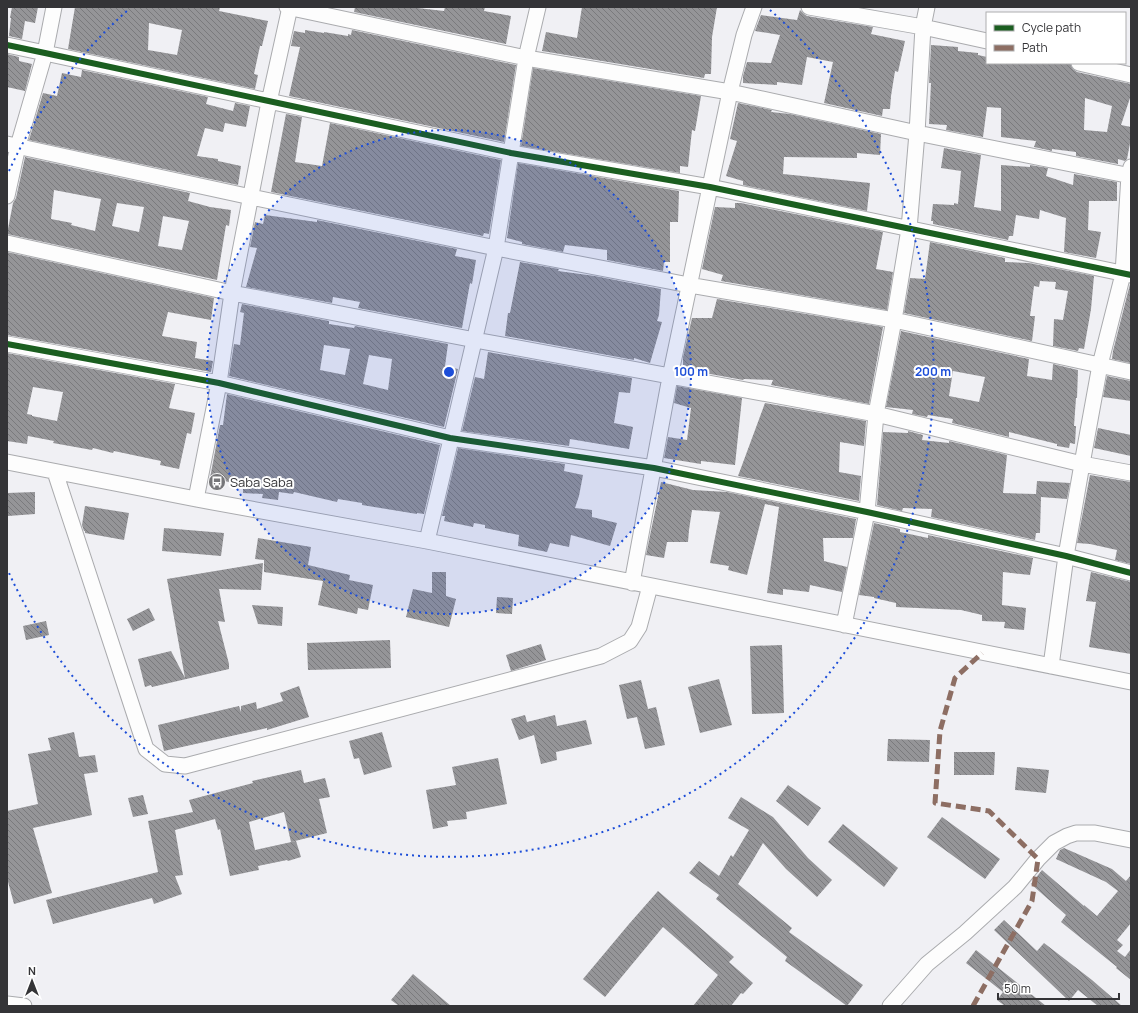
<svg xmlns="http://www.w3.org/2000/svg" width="1138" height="1013" font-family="Manrope,sans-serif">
<defs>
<pattern id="building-back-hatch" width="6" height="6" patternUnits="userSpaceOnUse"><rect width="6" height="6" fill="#959598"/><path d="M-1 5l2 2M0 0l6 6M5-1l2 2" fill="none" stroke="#7a7a7d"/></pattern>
</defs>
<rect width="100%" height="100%" fill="#f0f0f4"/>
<path fill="url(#building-back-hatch)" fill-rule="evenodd" d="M12 7H38L35 23 25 21 22 39 9 36 11 18H10Z
M75 7H220L219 11 268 21 262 46H260L254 74 258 75 255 89 68 49ZM149 23 182 30 177 55 148 50Z
M355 7H409L444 11 445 7H485L484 11 511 16 506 44 354 12Z
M582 7H717L712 37 711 74H705L704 78 542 51 546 32 577 38Z
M800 10 804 14 807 16 873 27 871 34 905 41 898 72 895 71 891 96 890 109H883L882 116 824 103 833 62 807 57 802 85 777 82V85L743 83V76L747 62 771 63 780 35 755 31 761 15 797 20Z
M305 30 324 33V32L348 36V34L351 35 352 30 516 65 504 142 289 96 300 47 291 46 294 31 305 33Z
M931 45 958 47V51L978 53V55L987 57V63H1070L1073 69 1077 72 1131 84V95L1121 125 1131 127V138L1127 159 1125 161 1118 159V164L1076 156V152L1052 149V151L1034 147 1036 141 1001 137V108L987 107 983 137 946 130 947 125 929 124 931 83H929ZM1085 98 1112 106 1107 132 1084 130Z
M7 54 19 57V61L32 64 25 91 7 87Z
M533 68 701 96 695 131 692 130 688 167 680 166V173L521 146Z
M82 70 208 97 206 104 233 111 235 103 250 106 246 127 225 123 223 132 205 128 197 156 218 159V161L241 166 238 185 29 140 43 93 57 96 62 73 81 77Z
M738 103 772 110 771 112 790 114 881 134 880 155 857 153V158L784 157 783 174 870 183 867 211 743 185V181L726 176 737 141 730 139Z
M286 114 302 117 295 162 322 166 330 123 501 160 489 234 484 233 483 236 271 192Z
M944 148 981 155 974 207 1001 211V165L1030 167V165L1048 168 1046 176 1073 185 1074 174 1117 182V201H1089L1088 230 1101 232 1096 258 1064 252 1066 218 1040 210 1039 219 1016 215 1013 236H1009L1008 240 933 224V221H931L933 204 954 205V203L958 204 961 171 941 168Z
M25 157 190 193 188 201 210 207 231 210 229 226 226 225 217 280 7 234 13 203 16 198ZM54 190 101 199 95 231 71 225 72 223 51 219ZM117 203 144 207 139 232 112 226ZM163 216 189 221 182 250 158 246Z
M518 163 679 191 678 222H670V262H664L663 271 607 260V250L565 245 563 252 522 244V242L507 238Z
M735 203H741L883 232 876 269 893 272 887 310 721 281 723 275 702 269 715 207 735 208Z
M265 215 317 222V220L457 249 455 256 476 260 472 284 470 283 462 328 358 308 360 302 333 297 332 303 246 287 257 248 250 247 255 222 263 224Z
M930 242 1005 258V262L1029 263 1094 276 1091 309 1084 349 1079 348 1078 351 1053 346 1054 319 1063 320 1068 291 1055 289 1056 282 1040 281 1039 287 1034 286 1030 316H1035L1032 341 904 313 910 278 925 279Z
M7 252 214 298 211 320 168 312 162 336 197 342 195 358 213 361 211 372 7 335Z
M520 262 559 269 558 271 595 276 661 289 659 315 657 321 662 322 650 363 634 358V360L505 336 508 313H510Z
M1130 284H1131L1130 363 1112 359 1113 351Z
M717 299 883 327 869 404 771 385 773 380 744 379 743 380 683 369V357L692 318H712Z
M242 304 329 321V324L354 328 355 326 448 344 445 366 458 369 444 427 229 376 234 344 240 345 244 313 240 312ZM324 345 350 349 345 375 320 370ZM369 355 392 359 388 390 363 384Z
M901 331 1029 359 1027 376 1052 380 1053 364 1078 370 1077 398H1076L1074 426H1076L1075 444 1070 443 1069 448 1057 446V444L1009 432V437L952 423 953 419 928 415 927 417 912 414 913 410 886 407ZM953 371 985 377 979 402 949 396Z
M488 352 632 378 630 393 619 392 614 423 633 427 629 449 570 439 569 446 462 431 475 377 484 379Z
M7 353 175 384 169 408 195 413 191 434 187 433 179 469 160 465 161 461 114 451 113 453 93 448 92 450 53 443 54 441 28 436 27 444 7 441ZM33 387 63 392 57 421 32 416V415L27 414Z
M1107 376 1131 381V401L1103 397Z
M677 386 742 398 735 465 701 461V464L664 458 668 437 687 440 691 408 674 403Z
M227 394 440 445 424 514 417 513V514L362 505V503L338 499 337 502 294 492 293 494 279 492 278 500 262 498 263 494 243 493V485L210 478 220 425H223Z
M765 403 866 421 864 446 840 442 839 472 861 476 859 501 738 476Z
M1098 428 1131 435V456L1094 448Z
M908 431 923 435 922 440 949 443V441L1007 455 1003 493 1036 494 1037 481 1070 483 1067 499 1041 497 1040 533H1036L1035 540 931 517 932 509 903 508 902 511 877 505 883 432 908 433Z
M458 448 565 464 564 471 583 475 579 496 575 508 592 510V517L617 523 610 546 571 535 569 547 550 543 547 552 518 546 519 535 485 528V525L474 523 473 527 444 521 445 516H442Z
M1090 475 1131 482V564L1115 560 1117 550 1090 544 1077 543Z
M661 482 693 490 727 492 856 519 853 538H823L824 561 847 567 842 592 810 585 809 592 783 589V595L767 593 779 507 765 504 747 575 728 570 729 566 710 563 720 512 692 510 689 530 688 542H667L664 558 646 555Z
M35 492V514L8 516 7 493Z
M85 506 129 513 124 540 85 533V531H84L82 525Z
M874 523 900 529V532L928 538V535L1033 558 1030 575 1003 572 1002 605 1026 608 1024 630 1004 628 1005 622 982 621V615L961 610 896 607V603L874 598V597L859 595Z
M164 528 224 533 221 556 162 551Z
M258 538 311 547 308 565 350 575 349 580 373 585 368 610 358 608 357 614 318 605 323 581 264 572V560L255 559Z
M263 563 261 590 219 589 225 622 218 621 229 664V669L152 687 151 685 145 687 138 659 171 651 185 678 167 579Z
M432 572H446V596L456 599 449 627 406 617 413 589 432 593Z
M1091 572 1131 582V654L1089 647 1096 602 1086 601Z
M497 597 513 598 512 614 496 613Z
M252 605 283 607 282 626 258 624Z
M149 608 155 620 133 631 127 619Z
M46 621 49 635 26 640 23 626Z
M390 640 391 668 308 670 307 643Z
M541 644 546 660 511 671 506 655Z
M782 645 784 713 752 714 750 646Z
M719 679 732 725 700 733 688 687Z
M641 680 648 709 656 707 665 745 645 749 637 717 627 719 619 685Z
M299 686 309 717 267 730V728L164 751 158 725 239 706 241 712V706L256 702 257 709 283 701 280 693Z
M525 715 527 722 555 715 557 726 586 720 592 744 556 752 557 760 541 764 534 735 519 740 511 719Z
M74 732 79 757 95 755 98 772 84 774 92 815 33 828 52 893 14 904 7 878V811L38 804 28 754 51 750 48 738Z
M382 732 392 767 364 775 359 758 354 759 349 741Z
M888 739 930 740 929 762 887 761Z
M954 752H995L994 775H954Z
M498 758 507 804 466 812 467 819 447 821 448 826 433 829 426 790 456 785 452 767Z
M1017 767 1049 770 1046 793 1015 790Z
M301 770 304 783 325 778 330 797 319 799 327 833 291 842 284 812 249 822 255 850 296 841 301 857 288 861 287 860 258 866 259 870 230 876 220 829 218 830 215 819 175 830 183 875 175 876 182 894 154 904 152 898 53 924 46 900 158 872 148 821 193 812 189 800 253 783 252 781Z
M788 785 821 808 808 826 776 801Z
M143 795 148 814 133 817 128 798Z
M741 797 773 817 808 858 832 880 817 897 786 869 763 843 750 865 738 884 792 928 789 932 863 985 847 1006 785 961 787 957 716 899 719 895 689 873 699 861 719 876 731 855 733 857 749 830 728 818Z
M942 817 1000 859 985 879 927 837Z
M843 824 898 868 884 887 828 842Z
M1064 848 1112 869 1126 881 1131 875V923L1117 940 1123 945 1117 951 1125 957 1131 949V980L1116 968 1117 967 1061 922 1066 915 1031 884 1042 870 1084 906V905L1097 916 1118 891 1106 882 1056 859 1060 850Z
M658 891 734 957 729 962 753 983 743 994 741 993 731 1006H693L718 975 663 927 605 997 583 979 629 924Z
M1004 920 1037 951 1044 943 1092 980 1122 1006H1098L1078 990 1069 1001 994 930Z
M976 950 1046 1006H1005L997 1000 1003 992 966 963Z
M413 974 451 1006H399L391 1000Z"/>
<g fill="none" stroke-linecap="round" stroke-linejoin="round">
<g stroke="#aaabae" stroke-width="17">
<path id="minor" d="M287 7 526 58 730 92 917 133 1131 176
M809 7 923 27 987 41
M7 45 45 53 511 153 710 187 1131 275
M1079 63 1131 75
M7 144 251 197 496 248 689 285 894 320 1131 372
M7 196 18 146 45 53 54 7
M7 243 232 293 475 340 876 414 1082 464 1131 473
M7 344 219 383 450 438 654 468 867 512 1066 556 1131 573
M7 462 196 499 427 541 1131 682
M55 472 146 749 165 764 185 766 601 656 630 641 639 627 650 586
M196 499 219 383 232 293 269 102 290 7
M427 541 496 248 526 58 538 7
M632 583 670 377 730 92 744 35 754 7
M844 625 867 512 876 414 894 320 909 229 917 133 923 27 927 7
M1051 666 1066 556 1082 464 1100 365 1123 274 1129 175 1131 167
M7 1004 24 1006
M890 1006 927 964 965 933 1015 887 1038 859 1054 843 1067 836 1076 833H1095L1131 840"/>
</g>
<use href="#minor" stroke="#fdfdfd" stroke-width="15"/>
<path stroke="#8d6e63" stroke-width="5" stroke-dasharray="10 5" stroke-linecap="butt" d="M973 1006 1032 901 1038 859 989 811 935 803 940 731 955 678 982 653"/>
<g stroke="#fff" stroke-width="8">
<path id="cycleway" d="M7 45 45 53 511 153 710 187 1131 275
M7 344 219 383 450 438 654 468 867 512 1066 556 1131 573"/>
</g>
<use href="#cycleway" stroke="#1b5e20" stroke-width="6"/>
</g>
<circle cx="449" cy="372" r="242" fill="#1d4ed8" fill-opacity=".12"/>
<g fill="none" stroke="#1d4ed8" stroke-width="2" stroke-dasharray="2 4">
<circle cx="449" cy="372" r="242"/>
<path d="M9 171A484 484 0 0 1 128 10M770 10A484 484 0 1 1 9 573"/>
</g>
<defs>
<g id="bus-disc" transform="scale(0.9)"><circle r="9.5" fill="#767679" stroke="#fff"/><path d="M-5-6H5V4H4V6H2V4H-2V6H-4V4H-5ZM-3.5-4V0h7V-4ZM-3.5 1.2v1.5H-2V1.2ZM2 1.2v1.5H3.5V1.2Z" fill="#fff"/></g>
</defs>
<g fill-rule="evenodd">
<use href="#bus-disc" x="217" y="482"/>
</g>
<g text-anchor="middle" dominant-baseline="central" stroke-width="4" stroke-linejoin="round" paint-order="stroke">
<g font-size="13" fill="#343437" stroke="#fff" text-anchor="start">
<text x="230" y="482">Saba Saba</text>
</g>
</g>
<circle cx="449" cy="372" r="6" fill="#1d4ed8" stroke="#fff" stroke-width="2"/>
<g font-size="12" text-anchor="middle" font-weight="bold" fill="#1d4ed8" stroke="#fff" stroke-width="4" stroke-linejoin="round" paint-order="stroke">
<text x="691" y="376">100 m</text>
<text x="933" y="376">200 m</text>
</g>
<rect width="1138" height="1013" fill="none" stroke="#343437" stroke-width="16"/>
<rect x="986" y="12" width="140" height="52" fill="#ffffff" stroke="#aeaeaf"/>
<rect x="994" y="25" width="20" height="6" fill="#1b5e20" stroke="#aeaeaf"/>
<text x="1022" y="32" font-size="12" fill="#343437">Cycle path</text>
<rect x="994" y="45" width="20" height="6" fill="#8d6e63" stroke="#aeaeaf"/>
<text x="1022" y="52" font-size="12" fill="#343437">Path</text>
<g transform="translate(32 981)" stroke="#ffffff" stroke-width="3" paint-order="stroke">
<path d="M0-3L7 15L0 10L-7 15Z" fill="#343437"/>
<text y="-6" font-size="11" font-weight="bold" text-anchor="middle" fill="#343437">N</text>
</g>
<path d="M998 993v6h121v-6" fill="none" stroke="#343437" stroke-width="2"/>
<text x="1004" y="993" font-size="12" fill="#343437" stroke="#ffffff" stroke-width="3" paint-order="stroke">50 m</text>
</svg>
